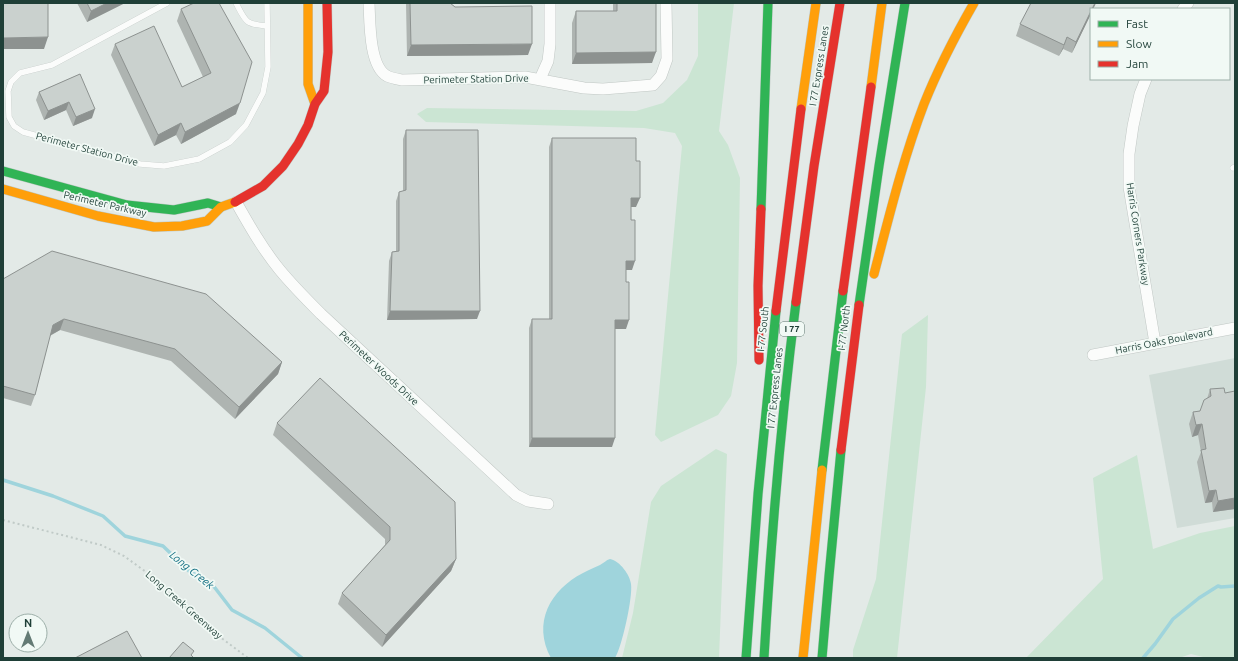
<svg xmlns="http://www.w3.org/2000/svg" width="1238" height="661" font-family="Ubuntu,sans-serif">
<rect width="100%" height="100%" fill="#e3eae7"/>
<path fill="#d0dcd7" d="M1235 358V518L1177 528 1149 375Z"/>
<path fill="#cbe5d3" d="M698 3H734L719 131 728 145 740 178 737 363 731 396 718 415 661 442 655 435 682 146 675 133 644 128 426 122 417 114 427 108 636 111 663 103 687 80 698 56Z
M928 315 926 387 897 658H853V650L876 579 902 334Z
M716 449 727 454 719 658H622L633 613 651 502 661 486Z
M1137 455 1153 549 1200 533 1235 526V658H1207L1191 654 1179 658H1026L1103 579 1093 478Z"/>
<path fill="#9fd4dc" d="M610 559C620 561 630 575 631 584 633 597 622 647 615 658H551C532 623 550 590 583 573 588 570 594 568 600 565 604 563 606 560 610 559Z"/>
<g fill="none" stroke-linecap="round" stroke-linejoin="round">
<path stroke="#9fd4dc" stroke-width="3.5" d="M3 480 53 496 103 516 125 536 163 546 189 571 212 584 232 610 265 628 302 658
M1143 658 1155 644 1173 619 1199 598 1218 586 1221 587 1235 586"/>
<g stroke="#c0c7c4" stroke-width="6">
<path id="lane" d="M167 3 52 65 20 73 11 82 8 91 9 117 14 126 23 132 140 164 164 166 199 159 230 142 246 125 263 93 268 67 267 3
M236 3C246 22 245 24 267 26
M1233 168 1235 167"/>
</g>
<g stroke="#c0c7c4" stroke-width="12">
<path id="street" d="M369 3C370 22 369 66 387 76 391 78 397 79 402 80L525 77 584 88 603 89 653 85 661 76 667 59 666 3
M1183 9 1188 3
M540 79 548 61 550 44V3
M1146 79 1140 94 1133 126 1129 154V187L1155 343
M236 202C249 225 262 248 279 269 292 285 306 299 321 314L516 495 528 501 548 504
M1093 355 1235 328"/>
</g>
<g stroke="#bec8c4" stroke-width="10">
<path id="fast" d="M3 171 127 205 174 210 208 203 221 207
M761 209 768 3
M859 305 879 166 905 3
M822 470 843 291
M746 658 758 494 776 311
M764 658C771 539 781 420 796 302
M822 658 829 576 841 450"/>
</g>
<g stroke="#bec8c4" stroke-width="10">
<path id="slow" d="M308 3V84L315 104
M871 87 882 3
M801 109 816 3
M3 189 98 216 154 227 182 226 207 221 221 207 235 202
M874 274C889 217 903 159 924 104 938 69 955 36 974 3
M803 658 822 470"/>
</g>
<g stroke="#bec8c4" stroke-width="10">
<path id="jam" d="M235 202 263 186 283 166 298 144 308 125 315 104 324 91 328 52 327 3
M843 291 871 87
M796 302 814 166 840 3
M776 311 801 109
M759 360 758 286 761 209
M841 450 859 305"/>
</g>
<path stroke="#c0cac7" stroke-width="2" stroke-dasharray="2 3" stroke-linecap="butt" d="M3 520 101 545 124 556 153 577 212 631 248 658"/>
<use href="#lane" stroke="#fbfcfb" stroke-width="5.5"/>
<use href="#street" stroke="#fbfcfb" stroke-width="11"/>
<use href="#fast" stroke="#30b455" stroke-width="9"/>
<use href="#slow" stroke="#ff9f0a" stroke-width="9"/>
<use href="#jam" stroke="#e5322d" stroke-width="9"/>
</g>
<path fill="#aeb4b1" d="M77 3H125L87 22Z
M406 3H450L455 7 528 55 407 56Z
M613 3H656L652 63 572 64V23L576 11H613Z
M1096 3 1072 53 1063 49 1059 56 1016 36 1020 24Z
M181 9 236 114 181 144 176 135 154 146 111 55 115 44 182 87 203 77 177 21Z
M80 74 92 118 73 126 66 110 44 120 36 100 39 92Z
M406 130 477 319 387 320 389 261 392 252 396 251V201L399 192 403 191V139Z
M552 138 636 207H631L632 270H626V329H615L612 447H529V328L532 319H549V147Z
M3 279 282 362 278 374 235 419 171 361 60 330 50 336 35 395 31 406 3 398Z
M1210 389 1235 509 1213 512 1212 502 1205 503 1197 462 1201 452 1198 435 1192 437 1189 424 1193 412 1200 411 1207 399Z
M277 423 456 559 451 571 382 647 338 604 342 593 385 545V539L273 435Z"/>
<path fill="#8d9290" d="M107 3H125L87 22 91 11Z
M1095 3H1096L1093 9H1092Z
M1091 11V14L1072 53 1076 42Z
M48 37 44 49H3V38Z
M1067 37 1063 49 1059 56 1064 45Z
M532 44 528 55 407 56 411 45Z
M656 52 652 63 572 64 576 53Z
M69 102 66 110 44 120 48 111Z
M240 103 236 114 181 144 185 132Z
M95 109 92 118 73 126 76 117Z
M181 123 176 135 154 146 158 135Z
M631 198H640L636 207H628Z
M626 261H635L632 270H622Z
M390 311H480L477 319 387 320Z
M64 319 60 330 49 336 53 325Z
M615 320H629L626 329H612Z
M282 362 278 374 235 419 239 407Z
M1202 424 1198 435 1192 437 1196 425Z
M532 438H615L612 447H529Z
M1216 490 1212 502 1205 503 1209 491Z
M1235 498V509L1213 512 1218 501Z
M456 559 451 571 382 647 386 635Z"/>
<path fill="#cad1ce" stroke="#8d9290" d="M3 3H48V37L3 38Z
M87 3H107L91 11Z
M194 3H219L252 62 240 103 185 132 181 123 158 135 115 44 154 26 182 87 211 73 181 9Z
M410 3H450L455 7 532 6V44L411 45Z
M617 3H656V52L576 53V11H617Z
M1031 3H1095L1092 9H1091V11L1076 42 1067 37 1064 45 1020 24Z
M80 74 95 109 76 117 69 102 48 111 39 92Z
M406 130H478L480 311H390L392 252 399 251V192L406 190Z
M552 138H636V161H640V198H631V220H635V261H626V282H629V320H615V438H532V319H552Z
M52 251 206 294 282 362 239 407 175 349 64 319 53 325 35 395 3 386V279Z
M320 378 455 502 456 559 386 635 342 593 390 540V527L277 423Z
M1224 388 1225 393 1235 391V498L1218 501 1216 490 1209 491 1201 450 1206 449 1202 424 1196 425 1193 412 1200 411 1204 400 1211 396 1210 389Z
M127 631 142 658H75Z
M183 642 194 651 191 655 194 658H169Z"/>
<g text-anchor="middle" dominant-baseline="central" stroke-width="3.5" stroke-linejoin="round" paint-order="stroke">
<rect fill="#f1f9f5" stroke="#5e7770" stroke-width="1" x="780" y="322" width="24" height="14" rx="3"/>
<g font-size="9" font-weight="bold" fill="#1f3f37">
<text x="792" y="329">I 77</text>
</g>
<g font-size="10" fill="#1f3f37" stroke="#f1f9f5">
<text transform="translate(819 66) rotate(-81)">I 77 Express Lanes</text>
<text transform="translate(476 79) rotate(-1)">Perimeter Station Drive</text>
<text transform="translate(87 149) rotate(15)">Perimeter Station Drive</text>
<text transform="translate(105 204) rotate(13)">Perimeter Parkway</text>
<text transform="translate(1138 234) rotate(81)">Harris Corners Parkway</text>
<text transform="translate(844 328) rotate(-83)">I-77 North</text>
<text transform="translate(763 329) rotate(-84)">I-77 South</text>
<text transform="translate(1164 341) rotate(-11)">Harris Oaks Boulevard</text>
<text transform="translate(379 368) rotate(43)">Perimeter Woods Drive</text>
<text transform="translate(775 388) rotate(-84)">I 77 Express Lanes</text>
<text transform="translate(184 605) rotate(41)">Long Creek Greenway</text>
</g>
<g font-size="11" font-style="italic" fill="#126f82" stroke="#f1f9f5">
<text transform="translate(192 570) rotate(39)">Long Creek</text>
</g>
</g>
<rect width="1238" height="661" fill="none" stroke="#1f3f37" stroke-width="8"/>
<rect x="1090" y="8" width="140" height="72" fill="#f1f9f5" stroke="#9dafa9"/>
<rect x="1098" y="21" width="20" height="6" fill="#30b455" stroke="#9dafa9"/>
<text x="1126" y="28" font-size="12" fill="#1f3f37">Fast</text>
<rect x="1098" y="41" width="20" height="6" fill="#ff9f0a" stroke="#9dafa9"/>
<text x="1126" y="48" font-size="12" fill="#1f3f37">Slow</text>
<rect x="1098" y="61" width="20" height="6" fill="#e5322d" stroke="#9dafa9"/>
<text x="1126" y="68" font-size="12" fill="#1f3f37">Jam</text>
<g transform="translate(28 633)"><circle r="19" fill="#f1f9f5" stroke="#9dafa9"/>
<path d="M0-3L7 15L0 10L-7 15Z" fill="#647b75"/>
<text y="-6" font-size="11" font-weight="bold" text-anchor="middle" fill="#1f3f37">N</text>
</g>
</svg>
